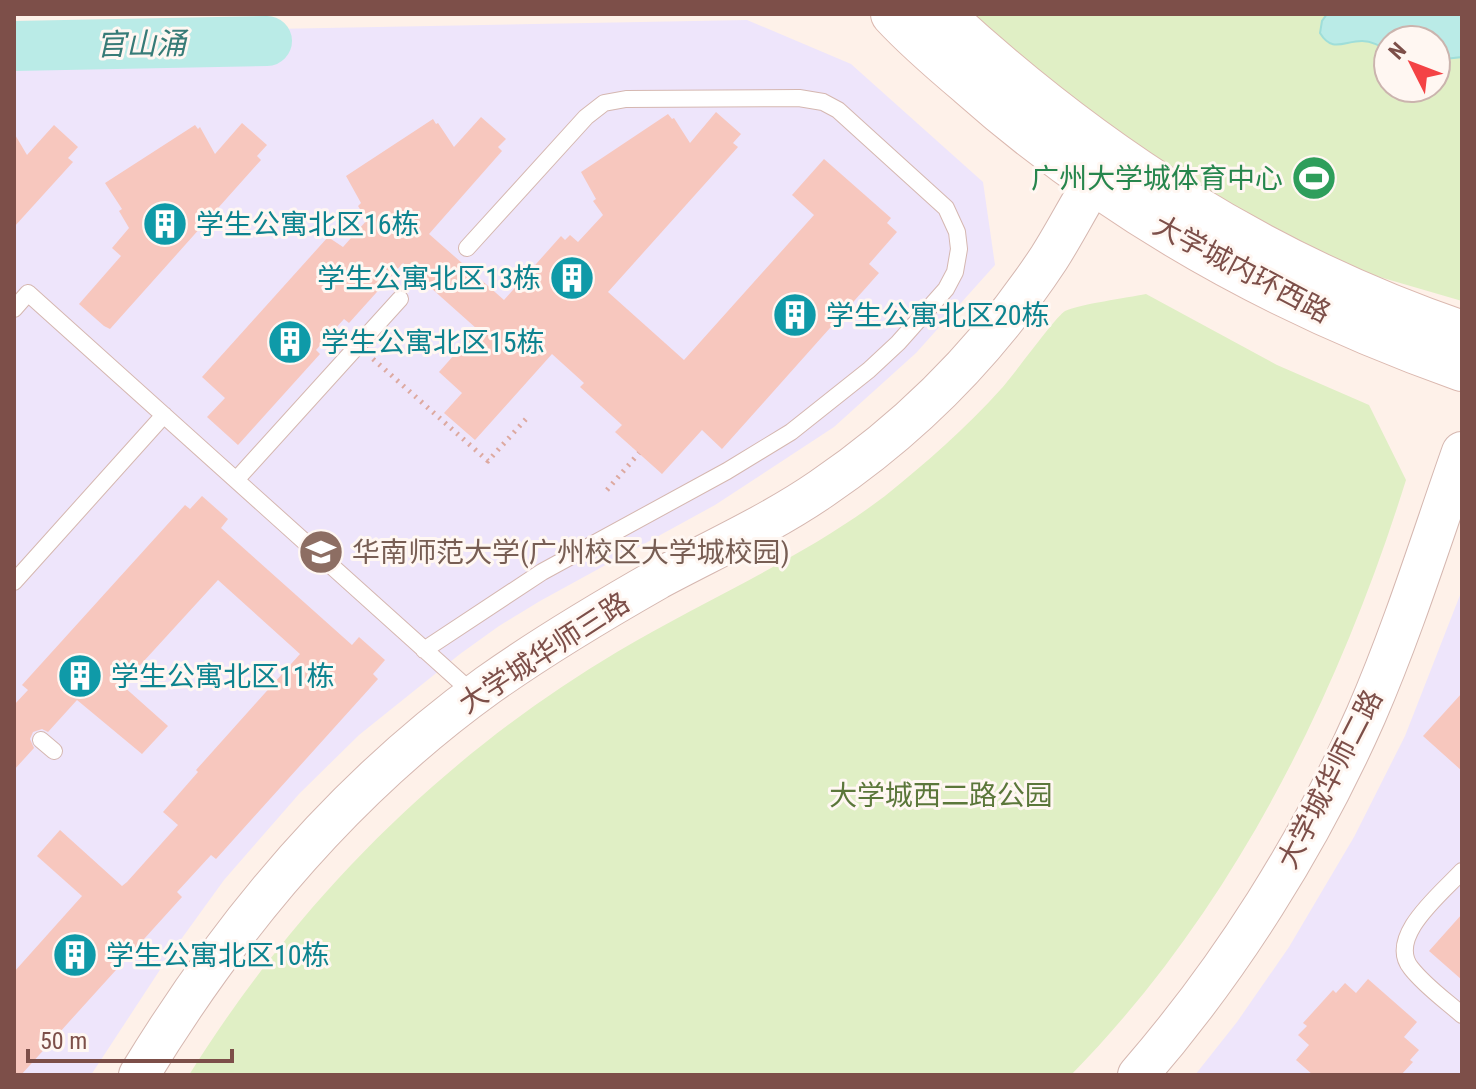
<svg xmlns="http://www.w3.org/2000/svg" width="1476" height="1089" font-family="'Roboto Condensed','Noto Sans SC',sans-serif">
<rect width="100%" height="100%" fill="#fef1e9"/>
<path fill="#eee5fb" d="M747 20 851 64 983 182 995 265 916 353 834 427 715 505 540 601 499 626 460 654 359 735 299 794 224 880 169 956 91 1075H14V58L272 53V29Z
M1462 590V1075H1195L1237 1022 1289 947 1354 837 1405 736Z"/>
<path fill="#e0efc5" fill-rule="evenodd" d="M955 14H1462V301L1328 262 1231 219ZM1388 40H1436V88H1388Z
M1146 294 1277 365 1369 405 1406 480C1338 697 1232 911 1071 1075H189C298 901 441 757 617 652 706 599 802 559 885 496 926 463 966 428 1001 389 1013 376 1057 315 1065 311 1080 304 1127 298 1146 294Z"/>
<path fill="#baebe7" stroke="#9fded9" stroke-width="2" d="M1327 14H1462V57L1436 60V40H1388V51C1380 46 1372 41 1362 41 1344 41 1332 53 1320 33L1322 21Z"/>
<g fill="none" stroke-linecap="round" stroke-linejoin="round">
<path stroke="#baebe7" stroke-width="50" d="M14 46 267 41"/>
</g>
<path fill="#f7c7be" d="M716 112 741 134 733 143 738 147 608 292 684 360 814 215 792 195 824 159 891 218 887 223 897 232 869 264 879 273 722 449 702 430 662 474 615 432 622 425 580 387 584 383 552 354 475 440 444 413 462 393 439 372 477 329 403 263 349 323 344 319 316 350 320 354 238 445 207 417 225 398 202 377 328 237 343 247 367 220 358 206 361 203 346 176 433 119 436 124 438 123 454 147 481 117 506 139 498 147 502 151 429 234 504 300 561 236 565 240 570 235 578 242 603 215 593 201 596 199 581 172 668 114 672 119 674 118 690 143Z
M242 123 267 145 257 156 261 160 110 329 104 326 79 304 121 256 112 248 129 228 119 211 122 209 105 183 195 125 198 129 200 127 215 154Z
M54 125 78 147 68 158 73 162 14 227V133L27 155Z
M202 496 228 519 221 528 352 645 359 637 385 660 373 674 378 679 370 688 216 859 211 855 177 892 182 897 21 1075H14V972L82 896 37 856 60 830 122 886 127 882 178 825 163 812 198 772 196 770 300 654 218 580 122 685 168 726 142 754 77 700 48 732 42 729 33 732 30 739 34 748 14 770V705L28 690 22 685 185 505 190 509Z
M1462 693V771L1423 736Z
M1462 914V980L1429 951Z
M1368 979 1417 1022 1404 1037 1419 1050 1410 1060 1413 1062 1401 1075H1313L1296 1060 1309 1045 1298 1035 1307 1026 1303 1023 1333 990 1336 993 1345 983 1356 993Z"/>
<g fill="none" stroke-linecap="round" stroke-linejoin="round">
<g stroke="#d5b7b0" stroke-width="18">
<path id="service" d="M14 309 28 293 475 695
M236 480 400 299
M14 582 164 415
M424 650 542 572 727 471 791 432 869 370 898 343 946 289 955 272 959 249 957 232 946 208 838 110 823 102 799 98 626 99 604 103 586 117 467 248
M41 740 54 751
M1462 871C1442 893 1386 937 1411 968 1425 986 1445 1000 1462 1015"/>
</g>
<g stroke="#d5b7b0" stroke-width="42">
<path id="tertiary" d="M139 1075C230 925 345 788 488 685 543 646 600 612 658 579 712 550 770 524 821 489 911 428 989 349 1049 258 1065 233 1078 207 1093 183
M1138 1075C1230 969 1309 844 1366 715 1403 630 1431 540 1462 452"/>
</g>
<g stroke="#dbb8af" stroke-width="46">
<path id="secondary" d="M893 14C916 39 943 62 969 84 1113 212 1281 305 1462 369
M941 14C1094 156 1263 265 1462 333"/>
</g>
<path stroke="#dda9a0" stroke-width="5" stroke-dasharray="2 6" stroke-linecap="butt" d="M373 359 488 461 526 419
M607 490 639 453"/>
<use href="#service" stroke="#fff" stroke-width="16"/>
<use href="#tertiary" stroke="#fff" stroke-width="40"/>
<use href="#secondary" stroke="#fff" stroke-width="44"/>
</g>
<defs>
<g id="stadium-disc" transform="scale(2.3)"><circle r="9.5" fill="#2e9e5b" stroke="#fff7f2"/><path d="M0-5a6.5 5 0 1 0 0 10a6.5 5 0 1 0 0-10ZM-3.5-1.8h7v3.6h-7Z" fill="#fff"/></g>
<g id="building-disc" transform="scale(2.3)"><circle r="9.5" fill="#0f9aa8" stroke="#fff7f2"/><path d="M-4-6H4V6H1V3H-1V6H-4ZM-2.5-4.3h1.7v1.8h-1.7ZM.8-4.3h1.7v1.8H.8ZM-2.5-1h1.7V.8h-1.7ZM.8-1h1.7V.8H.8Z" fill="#fff"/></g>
<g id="university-disc" transform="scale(2.3)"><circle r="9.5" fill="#8d6e63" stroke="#fff7f2"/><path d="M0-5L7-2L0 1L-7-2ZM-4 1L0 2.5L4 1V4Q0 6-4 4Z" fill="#fff"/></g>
</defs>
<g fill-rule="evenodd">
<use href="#stadium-disc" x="1314" y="178"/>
<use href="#building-disc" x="165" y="224"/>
<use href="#building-disc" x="572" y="278"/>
<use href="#building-disc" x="795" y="315"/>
<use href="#building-disc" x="290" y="342"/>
<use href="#university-disc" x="321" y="552"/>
<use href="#building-disc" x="80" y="676"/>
<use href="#building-disc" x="75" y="955"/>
</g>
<g text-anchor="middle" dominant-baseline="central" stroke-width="6" stroke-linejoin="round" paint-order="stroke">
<g font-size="28" fill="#27864d" stroke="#fff7f2" text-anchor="end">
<text x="1283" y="178">广州大学城体育中心</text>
</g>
<g font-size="28" fill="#0d838f" stroke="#fff7f2" text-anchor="start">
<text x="196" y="224">学生公寓北区16栋</text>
<text x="541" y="278" text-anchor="end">学生公寓北区13栋</text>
<text x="826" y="315">学生公寓北区20栋</text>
<text x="321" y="342">学生公寓北区15栋</text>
<text x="111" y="676">学生公寓北区11栋</text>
<text x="106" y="955">学生公寓北区10栋</text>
</g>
<g font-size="28" fill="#7d4f49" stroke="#fff7f2">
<text transform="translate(1242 269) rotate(28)">大学城内环西路</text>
<text transform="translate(544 653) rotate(-33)">大学城华师三路</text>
<text transform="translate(1330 779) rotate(-63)">大学城华师二路</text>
</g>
<g font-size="28" fill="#785e54" stroke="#fff7f2" text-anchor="start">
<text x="352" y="552">华南师范大学(广州校区大学城校园)</text>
</g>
<g font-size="28" fill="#5b773a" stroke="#fff7f2">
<text x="941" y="795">大学城西二路公园</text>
</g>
<g font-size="30" font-style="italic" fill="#377b77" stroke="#fff7f2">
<text transform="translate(141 44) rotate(-1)">官山涌</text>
</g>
</g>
<rect width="1476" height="1089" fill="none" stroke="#7d4f49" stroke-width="32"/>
<g transform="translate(1412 64) rotate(312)"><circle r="38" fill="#fff7f2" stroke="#cbb4ae" stroke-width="2"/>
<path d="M0-6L14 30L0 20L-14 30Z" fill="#f44345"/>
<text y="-12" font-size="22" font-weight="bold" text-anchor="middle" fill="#7d4f49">N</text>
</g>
<path d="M28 1049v12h204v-12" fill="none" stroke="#7d4f49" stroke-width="4"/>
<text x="40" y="1049" font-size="24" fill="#7d4f49" stroke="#fff7f2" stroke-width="6" paint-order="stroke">50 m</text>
</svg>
